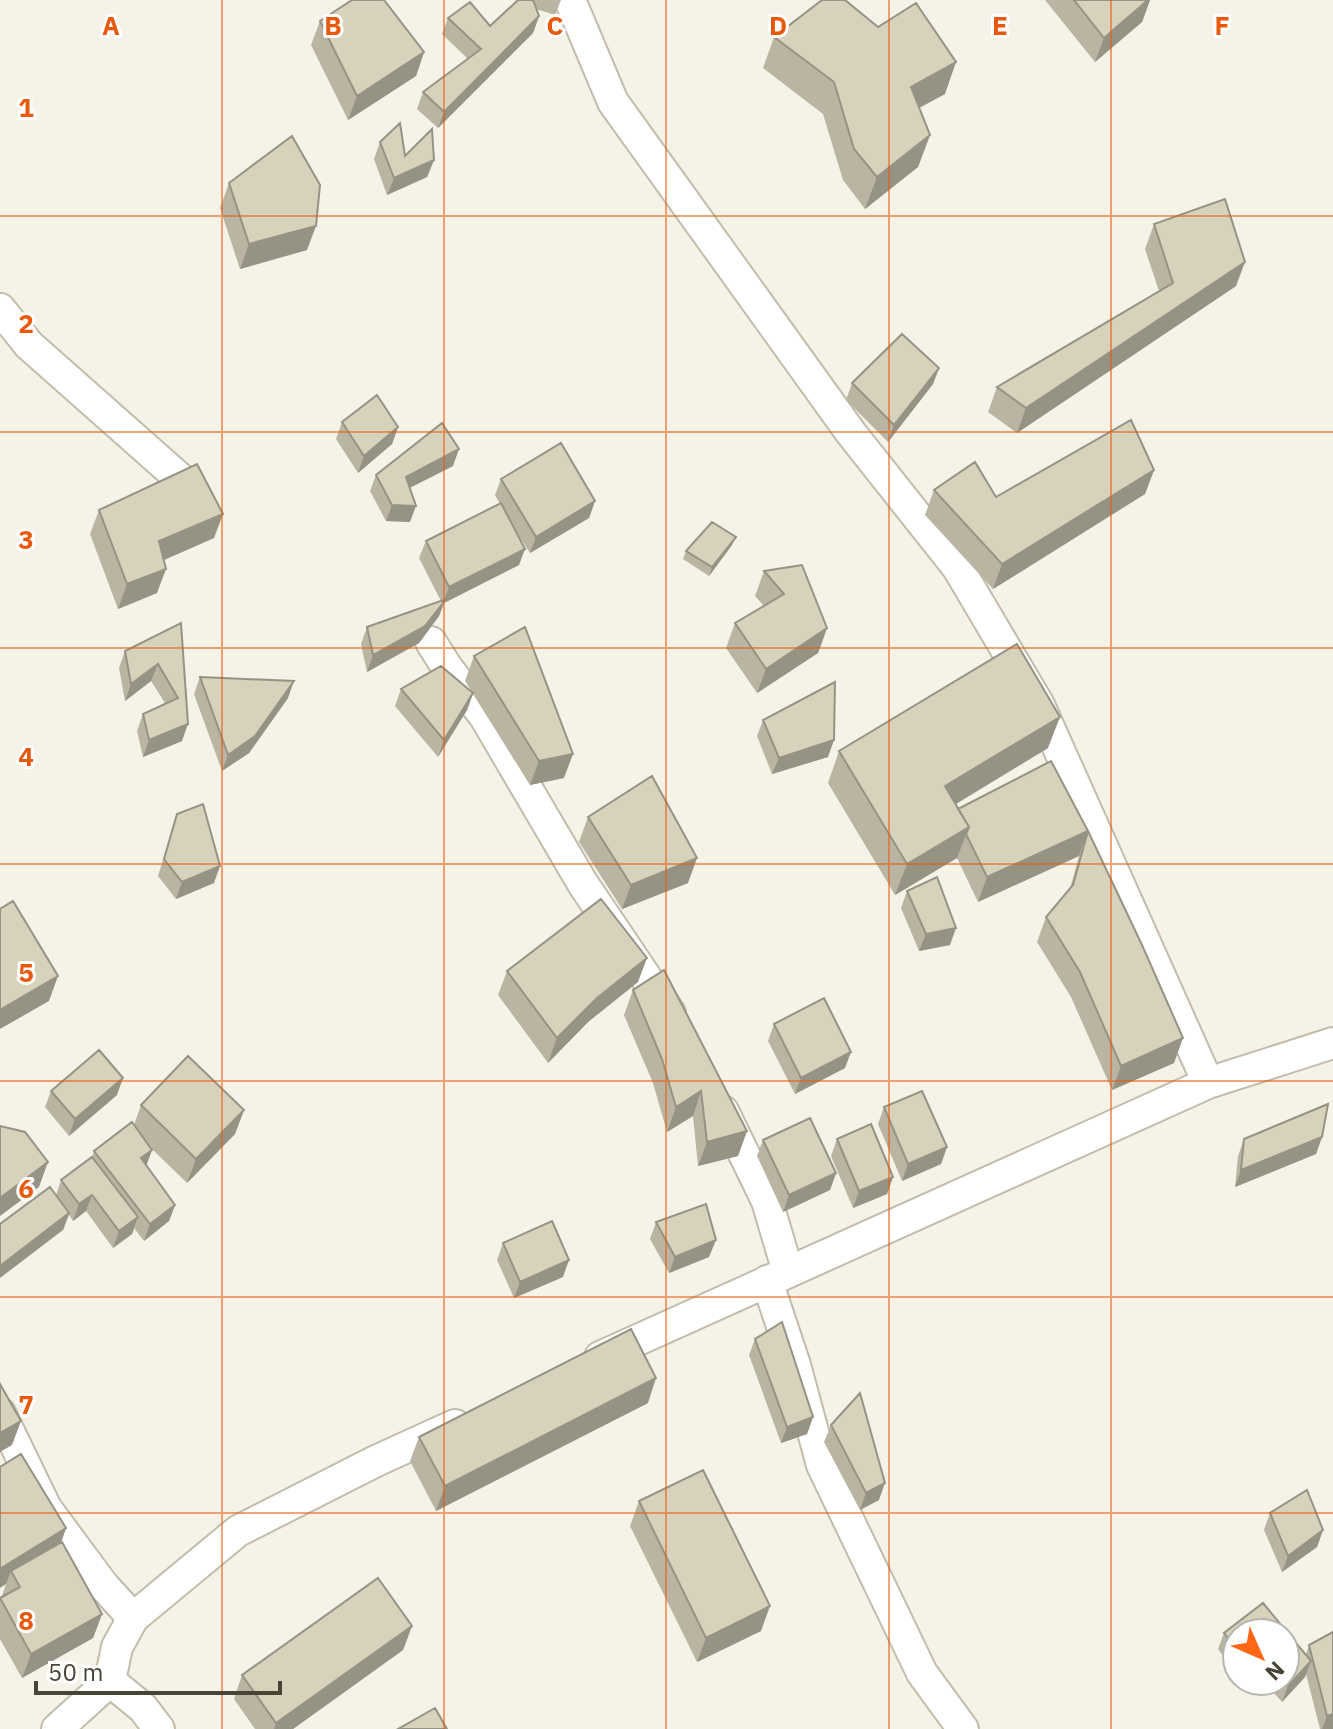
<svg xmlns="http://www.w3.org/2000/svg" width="1333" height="1729" font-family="'IBM Plex Sans',sans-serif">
<rect width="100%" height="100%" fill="#f5f3e8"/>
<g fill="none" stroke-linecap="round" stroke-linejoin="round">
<g stroke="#c1bdaa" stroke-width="34">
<path id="minor" d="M570 0 613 102 851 433 958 568 1039 705 1208 1083
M0 309 29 345 186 484
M431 642 446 666 485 717 583 884 670 1013
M723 1111 767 1201 788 1272
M767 1281 795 1365 822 1465 922 1673 963 1729
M600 1357 1208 1083 1333 1043
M0 1413 46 1508 103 1585 133 1618
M110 1681 117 1647 133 1618 238 1531 376 1461 455 1425
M57 1729 110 1681 143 1708 159 1729"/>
</g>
<use href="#minor" stroke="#fff" stroke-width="30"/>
</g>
<path fill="#b9b5a2" d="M518 0H561L555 15 536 9 539 16 533 33 438 128 417 109 423 92 468 59 442 34 448 18 490 26Z
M1045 0H1150L1142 22 1095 62Z
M320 21 424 52 416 76 348 120 311 45Z
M774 37 945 94 919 108 930 135 918 167 865 209 843 180 823 114 763 68Z
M380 142 405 156 434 160 427 177 387 195 374 159Z
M229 183 307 250 240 269 220 208Z
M1154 224 1236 286 1017 433 988 412 997 387 1159 291 1145 249Z
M939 368 933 384 888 442 846 400 852 383Z
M342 422 398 427 392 444 358 473 336 439Z
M453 466 410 488V522L386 521 370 491 376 475Z
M1154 470 1145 494 993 589 925 515 934 490 996 497Z
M501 479 595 501 589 518 530 553 515 530 519 565 444 603 439 616 419 643 367 672 361 644 367 627 441 601 419 558 426 541 500 504 495 495Z
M99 510 214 538 164 560 157 593 118 609 90 534Z
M732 545 709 576 683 559 686 551Z
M764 571 827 628 818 653 757 693 726 648 735 623 764 606 755 596Z
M181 623 182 741 143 757 137 731 143 714 165 703 151 681 125 701 119 668 125 651Z
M474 656 564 778 530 785 473 694 467 710 438 757 395 706 401 689 472 692 465 681Z
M200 677 288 698 249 753 222 771 194 694Z
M763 720 828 757 772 774 757 736Z
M1048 748 955 804 958 809 1088 831 1174 1063 1112 1090 1071 997 1037 942 1046 917 1070 889 1079 856 978 902 957 858 895 895 828 783 839 751Z
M177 814 214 883 176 899 158 876Z
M588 817 688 883 622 909 579 842Z
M907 891 950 945 919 951 901 908Z
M507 971 638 982 588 1022 548 1063 498 995Z
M633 990 747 1131 738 1156 698 1166 693 1116 667 1132 653 1083 624 1015Z
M774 1024 845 1068 795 1094 768 1041Z
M51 1091 117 1095 69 1136 45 1107Z
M141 1105 244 1110 235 1134 187 1183 151 1148 152 1150 146 1166 175 1205 169 1221 144 1241 134 1228 132 1234 113 1248 86 1211 73 1221 69 1215 63 1230 56 1195 61 1180 92 1157 94 1151 134 1125Z
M884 1107 947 1147 941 1164 902 1181 878 1124Z
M1322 1137 1316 1154 1235 1187 1238 1156 1244 1139Z
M837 1139 893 1177 887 1194 853 1208 831 1156Z
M763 1140 836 1173 830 1190 783 1212 757 1156Z
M656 1222 709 1257 669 1273 650 1239Z
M503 1243 563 1277 514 1298 497 1260Z
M755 1339 813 1417 807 1434 781 1443 749 1355Z
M648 1403 436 1511 410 1461 419 1437Z
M831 1425 879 1500 860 1510 824 1442Z
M0 1467 66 1528 61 1543 102 1614 93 1638 22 1678 0 1639V1598L3 1597 2 1596 6 1584Z
M639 1501 761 1631 697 1662 630 1526Z
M1270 1513 1323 1530 1317 1547 1282 1572 1264 1530Z
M1263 1603 1306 1654 1309 1645 1333 1632V1729H1320L1306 1674 1305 1677 1282 1702 1263 1681H1285V1633H1237V1660L1230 1665 1218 1649 1224 1633Z
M412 1626 403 1650 293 1729H255L234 1699 242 1675Z"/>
<path fill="#969384" d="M1148 0H1150L1142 22 1095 62 1104 38Z
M539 16 533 33 438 128 444 112Z
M424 52 416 76 348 120 357 96Z
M956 62 945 94 900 118 911 87Z
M930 135 918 167 865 209 877 177Z
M434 160 427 177 387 195 394 178Z
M316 226 307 250 240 269 249 244Z
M1245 262 1236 286 1017 433 1026 408Z
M939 368 933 384 888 442 894 425Z
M398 427 392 444 358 473 364 456Z
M459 449 453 466 399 493 406 477Z
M1154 470 1145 494 993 589 1002 564Z
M595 501 589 518 530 553 536 537Z
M392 505 416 506 410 522 386 521Z
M223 514 214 538 150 566 159 541Z
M736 537 732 545 709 576 712 567Z
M525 549 519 565 444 603 439 616 419 643 367 672 373 655 444 601 449 587Z
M166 569 157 593 118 609 127 584Z
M827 628 818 653 757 693 766 669Z
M158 664 151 681 125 701 131 684Z
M294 681 288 698 249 753 222 771 228 755Z
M473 693 467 710 438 757 444 740Z
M1060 717 1048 748 933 818 945 786Z
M188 724 182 741 143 757 149 740Z
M834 740 828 757 772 774 779 758Z
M573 754 564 778 530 785 539 761Z
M969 827 957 858 895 895 907 864Z
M1088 831 1079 856 978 902 987 877Z
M697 858 688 883 622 909 631 885Z
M220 866 214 883 176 899 182 882Z
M956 928 950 945 919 951 926 934Z
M647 958 638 982 588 1022 548 1063 557 1038 597 998Z
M58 976 49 1001 0 1029V1010Z
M1183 1038 1174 1063 1112 1090 1121 1066Z
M851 1052 845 1068 795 1094 801 1078Z
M123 1078 117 1095 69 1136 75 1119Z
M701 1091 693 1116 667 1132 676 1107Z
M244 1110 235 1134 187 1183 196 1159Z
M747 1131 738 1156 698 1166 707 1142Z
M1322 1137 1316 1154 1235 1187 1241 1170Z
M947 1147 941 1164 902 1181 908 1164Z
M152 1150 146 1166 141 1158Z
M48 1162 39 1187 0 1216V1198Z
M836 1173 830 1190 783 1212 789 1195Z
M893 1177 887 1194 853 1208 859 1191Z
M92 1195 86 1211 73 1221 79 1204Z
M175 1205 169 1221 144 1241 150 1224Z
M69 1213 63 1230 0 1278V1266Z
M138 1217 132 1234 113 1248 119 1231Z
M716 1240 709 1257 669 1273 675 1257Z
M569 1260 563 1277 514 1298 520 1282Z
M656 1378 648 1403 436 1511 445 1486Z
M813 1417 807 1434 781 1443 787 1427Z
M21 1421 12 1445 0 1452V1433Z
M885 1483 879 1500 860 1510 866 1493Z
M66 1528 57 1553 11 1571 6 1584 0 1588V1569Z
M1323 1530 1317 1547 1282 1572 1288 1556Z
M770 1606 761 1631 697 1662 706 1638Z
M102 1614 93 1638 22 1678 31 1654Z
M412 1626 403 1650 293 1729H274L276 1723Z
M1237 1648V1660L1230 1665Z
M1311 1661 1305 1677 1282 1702 1288 1686Z
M1333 1714V1729H1322L1327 1716Z"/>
<path fill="#d7d2bc" stroke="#969384" stroke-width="2" d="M352 0H384L424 52 357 96 320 21Z
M518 0H533L539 16 444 112 423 92 481 49 448 18 470 2 490 26Z
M822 0H845L878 27 916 3 956 62 911 87 930 135 877 177 854 149 834 82 774 37Z
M1074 0H1148L1104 38Z
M400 123 405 156 432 129 434 160 394 178 380 142Z
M292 136 320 185 316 226 249 244 229 183Z
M1225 199 1245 262 1026 408 997 387 1173 283 1154 224Z
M902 334 939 368 894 425 852 383Z
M377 395 398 427 364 456 342 422Z
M1131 420 1154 470 1002 564 934 490 975 462 996 497Z
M442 423 459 449 406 477 416 506 392 505 376 475Z
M561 443 595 501 536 537 501 479Z
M197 464 223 514 159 541 166 569 127 584 99 510Z
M501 503 525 549 449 587 426 541Z
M712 522 736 537 712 567 686 551Z
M802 565 827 628 766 669 735 623 784 594 764 571Z
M446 599 425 626 373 655 367 627Z
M181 623 188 724 149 740 143 714 178 698 158 664 131 684 125 651Z
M525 627 573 754 539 761 474 656Z
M1017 644 1060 717 945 786 969 827 907 864 839 751Z
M441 666 473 693 444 740 401 689Z
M200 677 294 681 255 736 228 755Z
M835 682 834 740 779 758 763 720Z
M1051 761 1088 831 987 877 966 834 969 827 958 809Z
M652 776 697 858 631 885 588 817Z
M203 804 220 866 182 882 164 859 177 814Z
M1088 831 1142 945 1183 1038 1121 1066 1080 972 1046 917 1073 885Z
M937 877 956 928 926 934 907 891Z
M601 899 647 958 597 998 557 1038 507 971Z
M13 901 58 976 0 1010V909Z
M664 970 747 1131 707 1142 701 1091 676 1107 662 1059 633 990Z
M824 998 851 1052 801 1078 774 1024Z
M99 1050 123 1078 75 1119 51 1091Z
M188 1056 244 1110 196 1159 141 1105Z
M922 1091 947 1147 908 1164 884 1107Z
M1328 1104 1322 1137 1241 1170 1244 1139Z
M810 1118 836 1173 789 1195 763 1140Z
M132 1122 152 1150 141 1158 175 1205 150 1224 94 1151Z
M871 1124 893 1177 859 1191 837 1139Z
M0 1126 25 1132 48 1162 0 1198Z
M92 1157 138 1217 119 1231 92 1195 79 1204 61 1180Z
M50 1187 69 1213 0 1266V1224Z
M706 1204 716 1240 675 1257 656 1222Z
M552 1221 569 1260 520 1282 503 1243Z
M782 1322 813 1417 787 1427 755 1339Z
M631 1329 656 1378 445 1486 419 1437Z
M0 1384 21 1421 0 1433Z
M860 1393 885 1483 866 1493 831 1425Z
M21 1454 66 1528 0 1569V1467Z
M703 1470 770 1606 706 1638 639 1501Z
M1307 1490 1323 1530 1288 1556 1270 1513Z
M62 1542 102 1614 31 1654 0 1598 20 1587 11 1571Z
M378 1578 412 1626 276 1723 242 1675Z
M1263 1603 1311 1661 1288 1686 1284 1681H1285V1633H1237L1236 1648 1224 1633Z
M1333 1632V1714L1327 1716 1309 1645Z
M435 1708 447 1729H398Z"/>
<path fill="none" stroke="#e8590c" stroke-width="2" stroke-opacity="0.55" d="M222 0V1729M444 0V1729M666 0V1729M889 0V1729M1111 0V1729M0 216H1333M0 432H1333M0 648H1333M0 864H1333M0 1081H1333M0 1297H1333M0 1513H1333"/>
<g font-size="26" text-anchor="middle" font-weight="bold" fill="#e8590c" stroke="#fff" stroke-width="6" stroke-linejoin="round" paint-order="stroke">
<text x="111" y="35">A</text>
<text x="333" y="35">B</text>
<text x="555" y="35">C</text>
<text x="778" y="35">D</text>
<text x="1000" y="35">E</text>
<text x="1222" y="35">F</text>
<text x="26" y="117">1</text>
<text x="26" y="333">2</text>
<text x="26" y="549">3</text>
<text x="26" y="766">4</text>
<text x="26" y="982">5</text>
<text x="26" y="1198">6</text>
<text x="26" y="1414">7</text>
<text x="26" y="1630">8</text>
</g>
<g transform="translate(1261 1657) rotate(135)"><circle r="38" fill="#ffffff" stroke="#b6b5af" stroke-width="2"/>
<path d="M0-6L14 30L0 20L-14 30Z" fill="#ff6714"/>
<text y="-12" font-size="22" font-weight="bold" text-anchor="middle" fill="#484536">N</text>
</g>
<path d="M36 1681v12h244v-12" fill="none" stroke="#484536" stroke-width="4"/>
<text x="48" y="1681" font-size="24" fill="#484536" stroke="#ffffff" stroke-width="6" paint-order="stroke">50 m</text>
</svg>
